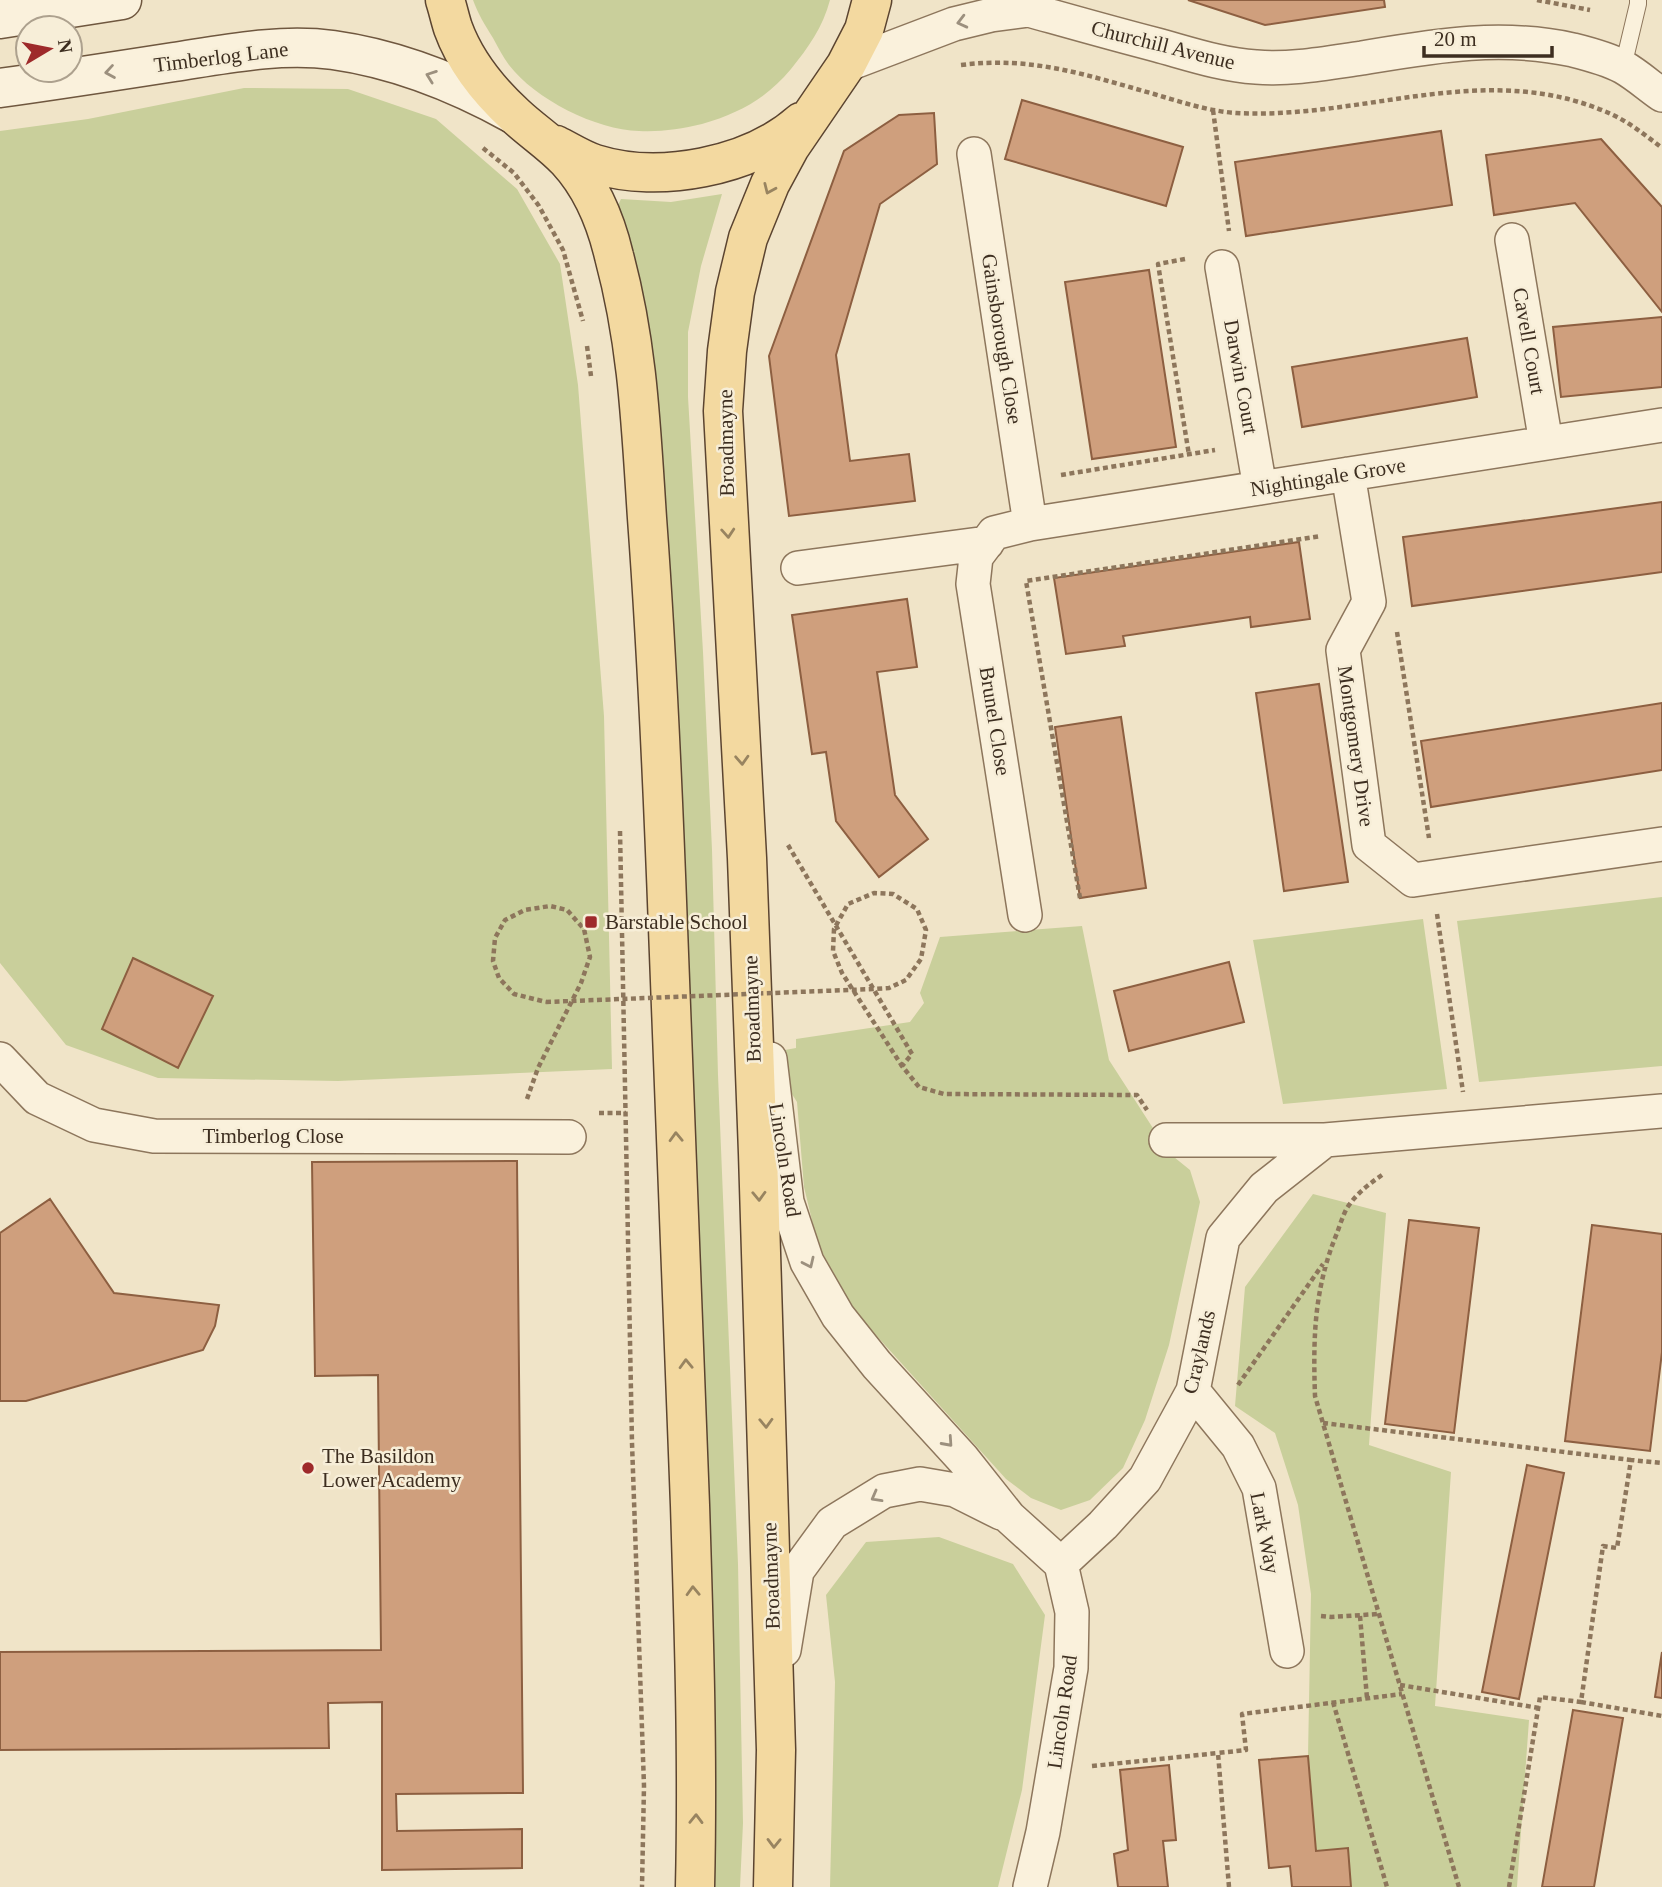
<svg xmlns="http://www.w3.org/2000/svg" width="1662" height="1887" font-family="'Times New Roman',serif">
<rect width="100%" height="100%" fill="#f0e4c8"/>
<path fill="#c9cf9b" d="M473 0H830C823 27 808 48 791 69 766 99 739 113 702 124 681 129 661 132 639 131 596 130 535 99 509 65 503 57 498 47 493 38 485 25 478 14 473 0Z
M244 88 348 89 436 119 517 189 560 264 578 385 604 716 612 1069 338 1081 158 1078 66 1045 0 963V131L88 119Z
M722 194 701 266 688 332V397L703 652 712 850 718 1075 738 1564 743 1823 740 1887H708L635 265 618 205 621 199 671 202Z
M1662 897V1066L1479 1082 1457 921Z
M1423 919 1447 1089 1283 1104 1253 940Z
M1082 926 1109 1060 1169 1153 1190 1170 1200 1202 1169 1345 1145 1420 1123 1468 1090 1500 1061 1510 1031 1498 1006 1479 856 1313 818 1245 804 1187 797 1102 785 1083V1050L796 1048V1039L910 1022 924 1003 920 993 940 937Z
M1313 1194 1386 1213 1369 1445 1451 1472 1435 1706 1529 1720 1517 1887H1351L1348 1848 1316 1851 1308 1756 1311 1594 1298 1505 1275 1433 1235 1406 1245 1287Z
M939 1537 1013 1564 1045 1615 1022 1790 998 1887H830L835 1682 826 1595 866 1542Z"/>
<path fill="#cf9f7d" stroke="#8d5f41" stroke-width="2" d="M1188 0H1384L1385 7 1265 25Z
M1022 100 1183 147 1166 206 1005 159Z
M934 113 937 164 880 204 836 355 850 461 909 454 915 501 789 516 769 356 844 151 899 115Z
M1441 131 1452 205 1246 236 1235 162Z
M1601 139 1662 207V312L1575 203 1494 215 1486 155Z
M1149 270 1176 447 1092 459 1065 282Z
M1662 317V387L1561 397 1553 327Z
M1467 338 1477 397 1302 427 1292 367Z
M1662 502V572L1412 606 1403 537Z
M1299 542 1310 619 1251 627 1250 617 1123 636 1125 646 1066 654 1054 578Z
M907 599 917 667 877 672 895 795 928 839 879 877 836 821 826 752 812 754 792 615Z
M1319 684 1348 882 1284 891 1256 693Z
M1662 703V770L1431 807 1421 741Z
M1121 717 1146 888 1080 898 1055 727Z
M133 958 213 996 178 1068 102 1029Z
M1229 962 1244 1022 1129 1051 1114 991Z
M517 1161 523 1793 396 1794 397 1831 522 1829V1868L382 1870V1702L328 1703 329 1748 0 1750V1652L381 1650 378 1375 315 1376 312 1162Z
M50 1199 114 1293 219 1305 215 1326 203 1350 26 1401H0V1233Z
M1409 1220 1479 1228 1454 1433 1385 1424Z
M1592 1225 1662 1234V1352L1650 1451 1565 1441Z
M1527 1465 1564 1473 1519 1699 1482 1692Z
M1662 1652V1698L1655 1697Z
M1573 1710 1623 1718 1594 1887H1542Z
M1308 1756 1316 1851 1348 1848 1351 1887H1292L1290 1866 1269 1868 1259 1760Z
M1169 1765 1176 1840 1163 1841 1168 1887H1118L1114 1854 1128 1850 1120 1770Z"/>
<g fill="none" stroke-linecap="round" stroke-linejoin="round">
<g stroke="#8d765c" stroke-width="18">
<path id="lane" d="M1623 67 1638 4V0"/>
</g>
<g stroke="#8d765c" stroke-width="36">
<path id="street" d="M1008 0 1029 10C1072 22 1114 34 1157 45 1190 54 1222 65 1256 67 1291 70 1327 63 1362 58 1434 46 1500 34 1573 50 1589 54 1608 59 1623 67 1637 75 1649 86 1662 95
M846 65 954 24 991 15 1029 10
M974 154 1030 524
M1512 240 1546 443
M1222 267 1260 488
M1348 474 1369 602 1343 650 1369 845 1413 880 1662 844
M798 568 987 543
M1025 915 973 584 976 557 994 533 1030 524 1662 425
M0 1059 37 1098 94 1125 154 1136 569 1137
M770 1059 787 1202 807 1262 838 1316 877 1365 963 1459 1009 1517 1061 1564 1072 1612 1071 1668 1043 1832 1030 1887
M1166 1140H1325
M1193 1391 1238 1446 1259 1488 1287 1651
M1061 1564 1103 1525 1145 1479 1193 1391 1223 1238 1264 1188 1325 1140 1662 1111
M784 1650 797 1571 832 1523 884 1491 920 1484 955 1490 1001 1513"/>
</g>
<g stroke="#6f573f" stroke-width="41">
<path id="secondary" d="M0 19 122 0
M0 88C58 80 116 71 174 62 226 54 280 43 333 50 397 59 457 83 513 114"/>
</g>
<g stroke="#5b4430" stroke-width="41">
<path id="primary" d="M445 0C448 9 450 19 453 28 465 61 490 92 515 115 532 131 551 143 567 160 591 186 606 222 614 256 638 345 641 427 647 518 657 654 663 791 668 928 676 1121 684 1313 690 1505 694 1633 698 1760 695 1887
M556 145C568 151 582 160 595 164 659 184 750 167 801 122
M773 1887 776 1750 758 1153 747 858 723 411 727 351 735 292 748 238 770 184 790 147 846 65 864 30 872 0"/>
</g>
<path stroke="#8d765c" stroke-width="4.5" stroke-dasharray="5 3.5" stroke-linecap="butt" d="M1537 0 1590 10
M961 65C1033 56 1086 75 1154 94 1181 102 1208 111 1236 113 1361 120 1482 60 1604 111 1625 119 1644 134 1662 148
M1213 110 1229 231
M483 148 514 173 539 206 563 250 583 321
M1185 259 1158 264 1189 455
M587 346 591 376
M1061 475 1215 450
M1397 632 1429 838
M620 831 632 1443 644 1786 642 1887
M788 845 912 1054 902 1066 919 1087 944 1094 1137 1095 1147 1110
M1080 898 1026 581 1321 536
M1437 914 1463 1092
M527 1099 538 1068 581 983 590 957 584 929 567 910 550 906 525 910 505 920 495 938 493 961 499 978 514 994 546 1002
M599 1113H626
M1382 1175C1369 1184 1356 1194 1347 1208 1343 1215 1340 1225 1337 1233 1314 1289 1313 1337 1315 1396L1459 1887
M1238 1385 1323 1264
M1323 1423 1631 1460
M1321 1616 1331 1617 1378 1614
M1360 1616 1367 1698
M1400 1685 1539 1708
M1333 1702 1387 1887
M1581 1702 1662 1716
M1092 1766 1218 1753
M1229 1887 1218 1753 1246 1750 1242 1714 1402 1694
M1509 1887 1540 1697 1581 1702 1603 1546 1617 1548 1631 1460 1662 1463"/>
<use href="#lane" stroke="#faf1dc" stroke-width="16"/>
<use href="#street" stroke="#faf1dc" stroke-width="33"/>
<use href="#secondary" stroke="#faf1dc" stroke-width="38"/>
<use href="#primary" stroke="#f3d9a0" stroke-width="38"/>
<path stroke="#8d765c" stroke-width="4.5" stroke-dasharray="5 3.5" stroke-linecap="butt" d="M546 1002 873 989 889 988 906 980 921 959 926 930 917 909 893 894 874 893 848 904 834 929 833 951 842 973 902 1066"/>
</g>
<defs><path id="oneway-chevron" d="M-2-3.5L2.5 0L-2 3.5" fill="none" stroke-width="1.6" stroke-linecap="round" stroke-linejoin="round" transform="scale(1.75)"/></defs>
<g stroke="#9c907e">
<use href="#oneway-chevron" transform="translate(962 22) rotate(166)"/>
<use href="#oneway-chevron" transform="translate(110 72) rotate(171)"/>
<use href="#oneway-chevron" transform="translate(431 76) rotate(-160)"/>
<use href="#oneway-chevron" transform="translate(809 1263) rotate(65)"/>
<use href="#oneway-chevron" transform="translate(948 1442) rotate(48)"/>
<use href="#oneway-chevron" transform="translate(876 1497) rotate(151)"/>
</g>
<g stroke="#988460">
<use href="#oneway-chevron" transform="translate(769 189) rotate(114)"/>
<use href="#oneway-chevron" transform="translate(728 533) rotate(86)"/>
<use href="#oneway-chevron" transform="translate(742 760) rotate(87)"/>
<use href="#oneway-chevron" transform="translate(676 1137) rotate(-92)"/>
<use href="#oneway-chevron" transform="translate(759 1196) rotate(88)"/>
<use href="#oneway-chevron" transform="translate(686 1364) rotate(-92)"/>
<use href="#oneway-chevron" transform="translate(766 1423) rotate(88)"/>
<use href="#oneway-chevron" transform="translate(693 1591) rotate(-92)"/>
<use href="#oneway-chevron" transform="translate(696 1819) rotate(-89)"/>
<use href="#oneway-chevron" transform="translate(774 1843) rotate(91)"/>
</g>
<g fill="#9e2a2b" stroke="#f7eed8" stroke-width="2.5">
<rect x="584" y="915" width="14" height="14" rx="3.5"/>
<circle cx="308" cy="1468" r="7"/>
</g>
<g text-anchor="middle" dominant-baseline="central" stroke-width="5" stroke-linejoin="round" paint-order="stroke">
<g font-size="21" fill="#3d2e20" stroke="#f7eed8">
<text transform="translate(1163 45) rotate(14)">Churchill Avenue</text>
<text transform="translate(221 57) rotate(-7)">Timberlog Lane</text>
<text transform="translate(1002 339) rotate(81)">Gainsborough Close</text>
<text transform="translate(1529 341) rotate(80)">Cavell Court</text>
<text transform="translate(1241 377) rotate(80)">Darwin Court</text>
<text transform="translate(726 443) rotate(-91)">Broadmayne</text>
<text transform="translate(1328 477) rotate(-9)">Nightingale Grove</text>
<text transform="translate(995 721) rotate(81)">Brunel Close</text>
<text transform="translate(1356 746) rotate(82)">Montgomery Drive</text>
<text transform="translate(752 1009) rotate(-92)">Broadmayne</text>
<text x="273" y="1136">Timberlog Close</text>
<text transform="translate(785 1160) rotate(81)">Lincoln Road</text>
<text transform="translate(1199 1352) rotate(-77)">Craylands</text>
<text transform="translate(1265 1533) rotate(79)">Lark Way</text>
<text transform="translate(771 1576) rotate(-92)">Broadmayne</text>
<text transform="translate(1062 1712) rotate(-82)">Lincoln Road</text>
</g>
<g font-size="21" fill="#3d2e20" stroke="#f7eed8" text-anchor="start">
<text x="605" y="922">Barstable School</text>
<text x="322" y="1456">The Basildon<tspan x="322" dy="24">Lower Academy</tspan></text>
</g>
</g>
<g transform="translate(49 49) rotate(80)"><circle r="33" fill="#f7eed8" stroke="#ada18e" stroke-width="2"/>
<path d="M0-5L12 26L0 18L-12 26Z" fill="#9e2a2b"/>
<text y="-10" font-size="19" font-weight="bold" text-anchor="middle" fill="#3d2e20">N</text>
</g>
<path d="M1424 46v10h128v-10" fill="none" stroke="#3d2e20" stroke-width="3.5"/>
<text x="1434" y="46" font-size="21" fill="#3d2e20" stroke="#f7eed8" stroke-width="5" paint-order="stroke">20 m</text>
</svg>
